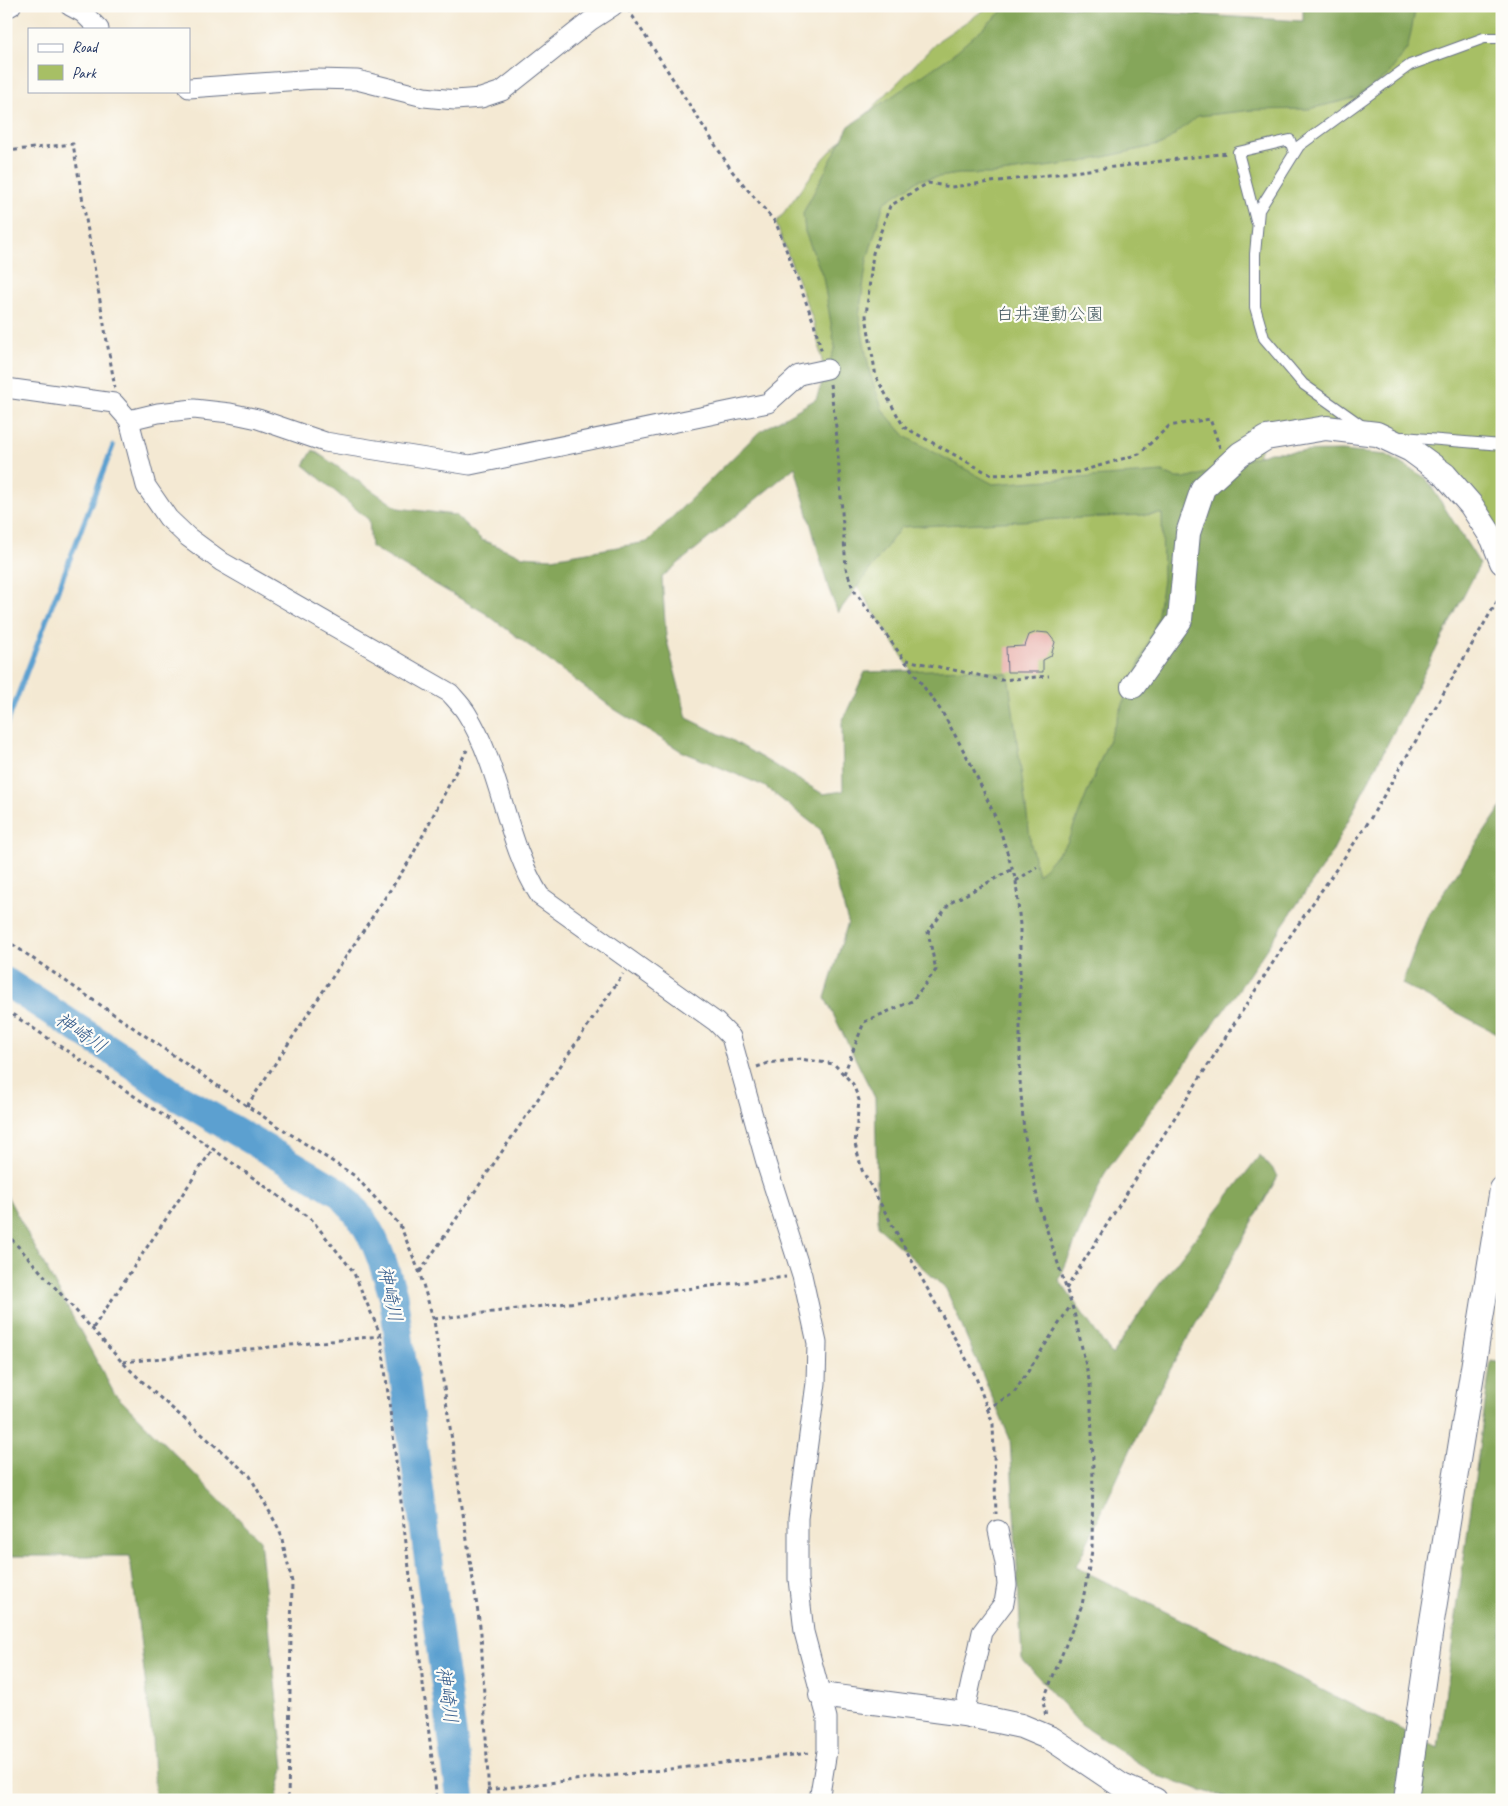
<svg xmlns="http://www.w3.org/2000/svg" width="1508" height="1806" font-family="Caveat,'Klee One',sans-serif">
<rect width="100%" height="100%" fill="#fdfcf7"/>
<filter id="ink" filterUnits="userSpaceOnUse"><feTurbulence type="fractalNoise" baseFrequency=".02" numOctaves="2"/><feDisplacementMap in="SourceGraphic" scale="10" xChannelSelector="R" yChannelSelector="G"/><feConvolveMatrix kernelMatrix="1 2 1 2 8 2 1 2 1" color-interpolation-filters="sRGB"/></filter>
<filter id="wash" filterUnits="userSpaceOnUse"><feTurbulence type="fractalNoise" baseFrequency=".0096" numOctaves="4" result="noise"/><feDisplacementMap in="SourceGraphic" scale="20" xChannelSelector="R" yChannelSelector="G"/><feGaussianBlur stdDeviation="1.12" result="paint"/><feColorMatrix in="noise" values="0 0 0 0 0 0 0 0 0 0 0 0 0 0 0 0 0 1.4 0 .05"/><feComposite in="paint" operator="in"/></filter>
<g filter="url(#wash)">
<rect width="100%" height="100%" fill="#f4e9d3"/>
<path fill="#a7bf65" stroke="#617762" d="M990 6H1035L1316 104 1320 6H1502V562L1471 505 1377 434 1266 438 1180 620 1075 849 1020 925 971 764 846 568 836 427 814 323 776 223 825 157 939 40Z"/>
<path fill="#85a65a" stroke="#506a5c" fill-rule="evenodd" d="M1008 6H1050L1303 21V6H1416L1408 47 1388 75 1355 98 1309 109 1253 110 1198 116 1163 144 1082 162 994 174H959L919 180 884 203 867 260 859 316 870 374 883 411 906 437 993 484 1163 472 1175 478H1190L1270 452 1342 451 1387 455 1426 478 1480 564 1330 856 1235 995 1105 1173 1059 1280 1112 1355 1155 1290 1260 1155 1278 1176 1155 1397 1076 1567 1438 1748 1491 1361 1502 1363V1800H1233L1158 1776 1081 1725 1022 1659 1010 1439 946 1289 878 1227 875 1098 825 998 848 922 821 830 764 786 681 751 614 709 485 613 371 547 369 520 304 465 313 450 398 508 455 515 482 540 523 556 552 558 647 542 759 432 816 399 835 347 823 277 805 232 803 213 849 126 951 56ZM795 467 828 587 838 613 901 527 1162 514 1163 580 1157 620 1067 843 1038 875 1031 845 1008 674 968 669 865 672 842 722 843 791 823 794 730 739 687 718 666 637 662 577Z
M1502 806V1036L1402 984 1427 917Z
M6 1194 114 1393 260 1540 284 1768 276 1800H155L152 1737 130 1556H6Z"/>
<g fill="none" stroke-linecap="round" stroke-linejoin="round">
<path stroke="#5ba0d0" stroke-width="5" d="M6 726 113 446"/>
<path stroke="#5ba0d0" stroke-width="29" d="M6 982 123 1058 173 1094 339 1192C373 1228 379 1249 393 1295L461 1800"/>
</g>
<g id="blocks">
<path fill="#e6a6a2" d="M1037 632 1048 633 1055 642 1051 656 1043 660V672H1007L1006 647 1025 646 1029 635Z"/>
</g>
</g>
<g filter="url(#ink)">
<use href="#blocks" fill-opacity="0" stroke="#677087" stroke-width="1"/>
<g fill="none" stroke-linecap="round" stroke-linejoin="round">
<g stroke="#677087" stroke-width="12">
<path id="service" d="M1256 221 1238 152 1290 140 1294 153
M1361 425 1303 384 1264 338 1255 307V254L1259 210 1299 146 1410 65 1484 38H1502
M1403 437 1502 445"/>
</g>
<g stroke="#677087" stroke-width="21">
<path id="minor" d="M70 6 83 13 99 29
M6 8 11 6
M189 88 316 79 357 80 424 97 455 100 481 98 502 91 590 21 613 6
M6 388 114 403 129 420 146 486 168 518 188 537 222 562 450 693C456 700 463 707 467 714 502 770 505 841 540 896L716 1022 731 1037 767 1166 802 1275 817 1343 816 1383 798 1518V1579L804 1632 827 1718V1751L819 1800
M129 420 158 413 194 409 230 413 258 419 325 442 470 465 768 403 799 375 827 369
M964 1714 982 1632 1004 1603 1007 1585 1005 1563 998 1530"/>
</g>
<g stroke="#677087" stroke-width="26">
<path id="tertiary" d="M1133 686 1180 620 1188 533 1203 488 1240 454 1266 438 1326 428 1377 434 1411 450 1445 475 1471 505 1493 539 1502 562
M821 1695 964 1714 1021 1726 1052 1739 1122 1786 1155 1800
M1406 1800 1432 1621 1502 1189"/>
</g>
<path stroke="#677087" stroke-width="3" stroke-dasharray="4 4" stroke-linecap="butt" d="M628 9 732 171 776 223 814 323 822 353
M6 151 73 144 115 388
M830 384 836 427 846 568 853 589 942 712 971 764 998 823 1016 881 1020 925V1081L1024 1132 1039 1206 1074 1312 1090 1384 1093 1460 1092 1551 1082 1605 1043 1701 1046 1717
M1220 448 1210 419 1169 426 1139 454 1078 472 991 475 904 427 876 377 866 316 873 253 890 206 928 183 951 187 1227 153
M906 660 1001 680 1049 676
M1016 881 1037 867
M6 940 247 1106 355 1176 400 1225 419 1271 434 1321 481 1633 489 1800
M6 1010 213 1149 312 1220 353 1271 381 1336 437 1800
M757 1067 768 1063 800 1059 834 1064 853 1084 859 1100 855 1144 862 1170 975 1375 993 1424 996 1514
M844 1074 864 1022 912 1001 936 970 928 932 950 903 1013 869
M247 1106 410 860 467 750
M6 1233 122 1362 150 1389 250 1476 280 1531 292 1582 288 1800
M420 1272 623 974
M1066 1289 1286 942 1366 826 1502 593
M434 1319 786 1277
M93 1328 214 1147
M123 1362 380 1336
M987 1409 1014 1393 1071 1305
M487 1790 810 1753"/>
<use href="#service" stroke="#fff" stroke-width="10"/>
<use href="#minor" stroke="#fff" stroke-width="19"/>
<use href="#tertiary" stroke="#fff" stroke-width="24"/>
</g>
</g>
<g text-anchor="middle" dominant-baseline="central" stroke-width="4.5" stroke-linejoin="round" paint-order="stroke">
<g font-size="18" fill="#455a60" stroke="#fdfcf7">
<text x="1050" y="314">白井運動公園</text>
</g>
<g font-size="19" font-style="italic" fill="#355c8c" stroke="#fdfcf7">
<text transform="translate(81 1033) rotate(34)">神崎川</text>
<text transform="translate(390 1294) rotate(78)">神崎川</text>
<text transform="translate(447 1695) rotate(82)">神崎川</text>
</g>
</g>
<rect width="1508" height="1806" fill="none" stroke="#fdfcf7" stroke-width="25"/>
<rect x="28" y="28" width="162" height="65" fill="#fdfcf7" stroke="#a3aaba"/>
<rect x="38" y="44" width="25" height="8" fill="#ffffff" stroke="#a3aaba"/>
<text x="72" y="52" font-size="15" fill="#1b2f5e">Road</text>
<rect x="38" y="65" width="25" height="15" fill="#a7bf65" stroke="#a3aaba"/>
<text x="72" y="78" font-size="15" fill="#1b2f5e">Park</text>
</svg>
